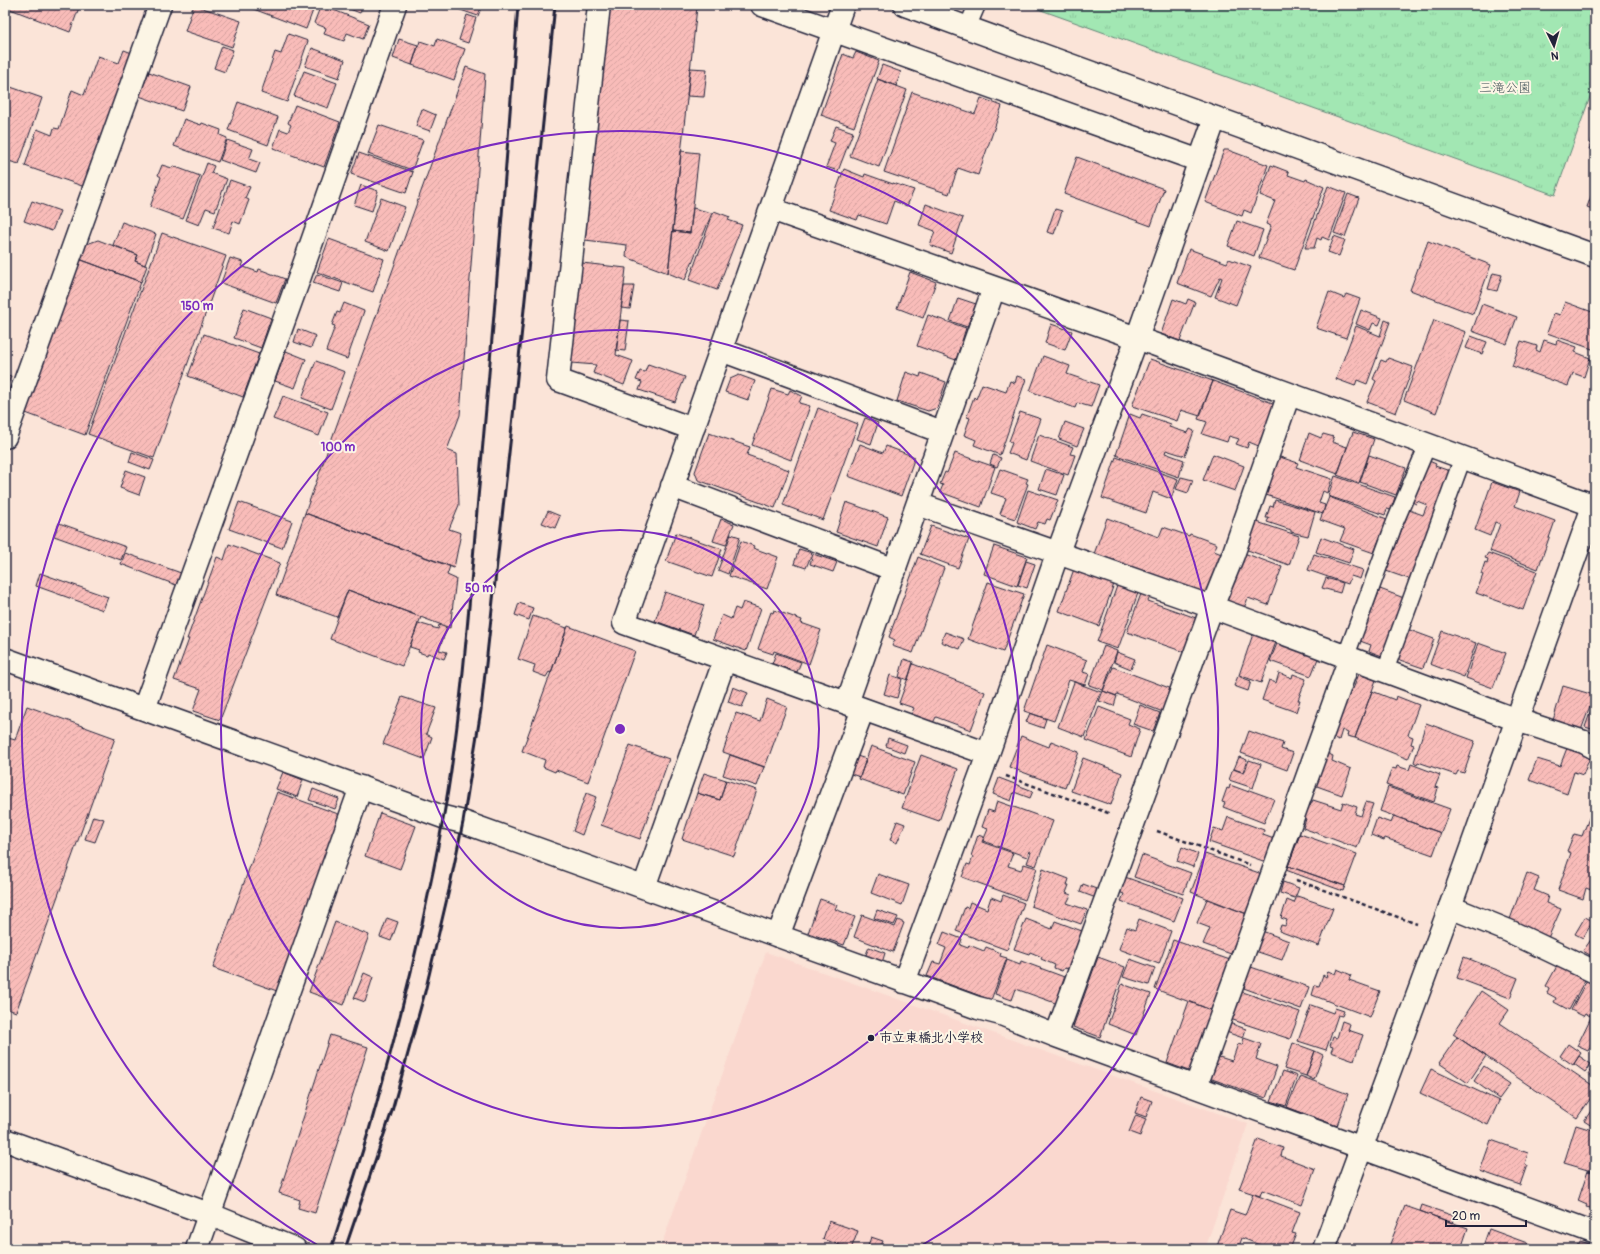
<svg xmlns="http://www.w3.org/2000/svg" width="1600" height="1254" font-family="Pangolin,'Klee One',sans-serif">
<defs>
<pattern id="park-tufts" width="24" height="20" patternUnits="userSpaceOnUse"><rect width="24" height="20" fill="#a2e7b3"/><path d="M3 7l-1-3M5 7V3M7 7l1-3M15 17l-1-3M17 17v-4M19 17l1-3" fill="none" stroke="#8bc69b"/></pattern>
<pattern id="building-hatch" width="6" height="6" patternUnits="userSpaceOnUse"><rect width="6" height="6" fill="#f9bcb9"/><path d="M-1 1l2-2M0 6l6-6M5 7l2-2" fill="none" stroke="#d5a1a0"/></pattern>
</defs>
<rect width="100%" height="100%" fill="#fbe4d8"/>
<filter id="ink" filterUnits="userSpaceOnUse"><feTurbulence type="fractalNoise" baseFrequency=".025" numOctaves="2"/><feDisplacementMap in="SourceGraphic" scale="8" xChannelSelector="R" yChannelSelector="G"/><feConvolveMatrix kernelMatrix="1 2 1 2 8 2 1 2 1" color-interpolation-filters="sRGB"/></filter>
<g filter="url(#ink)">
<path fill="#fad8cf" d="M766 952 1248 1124 1205 1249H660Z"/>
<path fill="url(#park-tufts)" stroke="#628477" d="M1027 5H1595V83L1555 195Z"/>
<path fill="url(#building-hatch)" stroke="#22223b" d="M5 5H80L70 32 5 7Z
M194 5 241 21 232 47 185 31Z
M243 5H315L306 29Z
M321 5 369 24 363 39 347 33 344 41 324 34 326 28 314 23Z
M339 5H363L360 13Z
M373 5H384L383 9Z
M446 5H482L478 16Z
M610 5H674L697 7 668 273 626 257 627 245 585 240Z
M467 15 476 18 468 43 459 40Z
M288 34 308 41 287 102 261 93 275 52 281 54Z
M399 39 418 45 412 65 393 58Z
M437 39 465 49 454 80 412 65 420 41 435 46Z
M222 46 233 50 225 72 214 68Z
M312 48 345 60 339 78 305 66Z
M124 50 132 53 85 187 25 166 37 129 52 135 54 128 59 129 72 90 84 95 98 56 119 63Z
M856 52 879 61 854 127 821 115 843 54 853 58Z
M882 65 901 72 896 86 877 79Z
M466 67 485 74 460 415 447 450 457 454 459 505 449 529 461 533 454 568 305 513Z
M690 68 707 69 704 97 687 96Z
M304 71 337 83 328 108 294 96Z
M149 72 191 87 182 111 139 96Z
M878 79 907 90 879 167 850 156Z
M5 85 42 98 19 164 5 160Z
M912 92 975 114 981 98 1002 106 978 175 958 168 949 194 884 172Z
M238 102 278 117 268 145 228 130Z
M295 105 340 122 324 167 273 148 280 129 288 132 291 125 288 123Z
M422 109 436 115 430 131 416 126Z
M184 119 201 125 202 123 221 130 220 135 227 138 218 162 174 146Z
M379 125 423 140 412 170 368 154Z
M836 126 853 132 838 171 826 167 835 143 830 141Z
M1595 131V151L1589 149Z
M227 140 253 149 249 159 260 163 256 173 220 160Z
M1224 150H1228L1268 165 1251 213 1244 210 1242 216 1205 202Z
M681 151 699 153 690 233 673 231Z
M359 153 413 172 406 193 351 174Z
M1077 157 1164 189 1151 226 1064 194Z
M207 163 214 166 211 173 227 179 215 211 206 208 199 225 186 220Z
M162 165 172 168 173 166 200 176 183 219 150 207 161 177 158 175Z
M1271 165 1289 172 1288 175 1305 181 1306 179 1324 187 1294 270 1259 258 1271 226 1266 224 1275 201 1260 195Z
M844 169 864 177 865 174 893 184V183L914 190 907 206 894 201 886 224 859 215 857 220 829 210Z
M230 180 250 187 245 198 249 200 240 224 233 221 229 233 213 228Z
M361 185 378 191 372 211 354 205Z
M1328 186 1346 193 1329 240 1322 237 1321 240 1317 238 1314 248H1305Z
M1595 186V210L1587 207Z
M1348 194 1359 198 1345 237 1334 233Z
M381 198 405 207 389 251 365 242Z
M32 201 60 211 52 231 24 221Z
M926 204 963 218 951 253 930 245 935 231 919 225Z
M693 208 712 213 685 280 668 273 673 231 690 233Z
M1055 209 1062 211 1054 234 1047 232Z
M714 211 730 217 728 220 742 225 717 290 689 280Z
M1237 221 1263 230 1254 256 1228 246Z
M122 222 156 234 145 265 135 261 138 255 113 245Z
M162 233 226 256 154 458 88 434Z
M1334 236 1345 240 1339 256 1328 252Z
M329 239 384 259 373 292 317 272Z
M98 240 138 255 135 261 147 266 141 282 79 259 84 245Z
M1428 241 1491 265 1473 314 1410 290Z
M1189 249 1227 263 1229 259 1251 267 1236 305 1215 297 1222 278 1220 277 1211 296 1177 283Z
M230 258 243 262 241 266 258 272 259 269 285 279 276 303 221 283Z
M79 259 141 282 85 435 23 412Z
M582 263 626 268 616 355 633 361 624 385 593 373 596 365 571 363Z
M910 272 936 282 923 318 897 308Z
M1493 273 1502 275 1497 291 1488 289Z
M317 274 343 283 340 292 313 283Z
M624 286H634L630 309 621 308Z
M1329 292 1344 298 1346 294 1360 299 1346 338 1316 328Z
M958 298 976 304 967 327 950 321Z
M1173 299 1186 304 1188 299 1195 302 1180 341 1161 334Z
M1565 302 1595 313V350L1547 333 1554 313 1560 315Z
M344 303 364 311 347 359 326 351 335 326 332 325 337 312 340 313Z
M1482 304 1517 317 1507 344 1472 331Z
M244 308 271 318 261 348 234 338Z
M1361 310 1382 318 1379 325 1373 323 1370 330 1356 324Z
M928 315 966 328 956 360 917 346Z
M620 320 629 321 625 351 616 350Z
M1385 320 1390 322 1367 384 1357 380 1355 386 1336 379 1356 326 1380 336Z
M1434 320 1466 332 1436 413 1404 400Z
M1051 324 1072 331 1065 350 1045 343Z
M298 329 316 336 311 348 294 342Z
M204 334 259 354 243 397 188 376Z
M1471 336 1487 342 1482 354 1466 348Z
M1544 340 1556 344 1557 340 1577 347 1575 352 1590 358 1584 377 1573 373 1568 386 1512 366 1521 341 1537 346 1536 350 1540 352Z
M286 351 306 359 295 388 275 381Z
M1043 356 1070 366 1067 374 1099 385 1091 407 1077 403 1075 408 1030 391Z
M1388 358 1413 367 1396 413 1367 402 1376 381 1373 379 1381 360 1386 362Z
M1150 359 1213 381 1200 416 1181 410 1177 421 1132 406Z
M316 361 345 372 331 409 302 398Z
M648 364 685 377 675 402 639 390 642 382 636 380 640 371 645 372Z
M906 372 920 377 921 373 946 382 937 408 928 411 897 401Z
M5 374 11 376 5 392Z
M739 375 755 381 748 400 725 392 730 379Z
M1017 376 1026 379 1000 455 974 445 976 440 964 435 970 418 967 417 968 413 974 397 976 399 982 384 1006 392 1010 381 1015 383Z
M1213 381 1278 405 1261 447 1249 442 1247 448 1236 444 1239 439 1229 436 1227 442 1202 434 1207 422 1198 419Z
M772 389 788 394 790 390 802 396 799 403 810 406 791 460 752 445Z
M283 396 328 412 319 436 273 419Z
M818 408 858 424 823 520 783 505Z
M1020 412 1041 419 1026 460 1008 453 1012 443 1009 441Z
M1130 414 1140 418 1142 414 1171 424 1169 427 1188 433 1190 429 1194 431 1185 456 1166 450 1165 453 1184 460 1179 477 1116 455Z
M865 418 878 423 871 444 857 439Z
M1065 422 1084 429 1077 446 1059 439Z
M1353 432 1374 439 1359 483 1337 475Z
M709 433 750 447 747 455 789 470 775 508 698 480 695 472Z
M1309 433 1321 438 1323 434 1334 437 1332 442 1347 447 1338 474 1300 460Z
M1039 435 1073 447 1070 454 1075 455 1068 475 1030 461Z
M860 444 883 453 886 446 915 457 901 496 848 476Z
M132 452 154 460 150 470 129 462Z
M955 453 995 467 981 507 940 492 943 485 940 484 945 472 947 473Z
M1213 454 1244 466 1235 491 1203 480Z
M993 455 1001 458 997 467 990 464Z
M1274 455 1298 463 1296 467 1332 479 1327 493 1323 491 1319 503 1325 505 1323 514 1263 494Z
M1369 455 1406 468 1396 495 1360 482Z
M1116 457 1178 479 1171 499 1153 492 1146 513 1102 498Z
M1429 461 1436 464 1435 466 1450 471 1435 509 1438 510 1412 580 1386 571 1409 510 1423 515 1427 505 1417 501 1416 504 1412 502Z
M1000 469 1028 479 1026 483 1028 484 1015 519 1000 514 1006 498 991 493Z
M1046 469 1064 475 1057 495 1039 489Z
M126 470 145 477 139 495 120 488Z
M1335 476 1395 497 1391 510 1387 509 1385 515 1328 496Z
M1181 477 1193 480 1188 493 1176 489Z
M1492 482 1520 492 1515 506 1555 521 1538 569 1490 551 1500 524 1495 522 1490 536 1475 530Z
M1028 490 1058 500 1050 520 1047 519 1045 524 1038 522 1035 529 1017 522Z
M1329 497 1387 519 1374 553 1340 541 1345 529 1320 520Z
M1275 500 1315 512 1308 536 1291 532V530L1267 522 1269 518H1266L1270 506 1273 507Z
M239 502 292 521 282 548 229 529Z
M846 502 888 517 878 547 836 532Z
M548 511 560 516 555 528 542 523Z
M305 513 450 566 447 575 456 579 450 628 348 590 337 617 276 595Z
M1107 518 1159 537 1163 527 1189 536 1190 534 1217 544 1214 551 1224 555 1209 595 1094 554Z
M721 519 734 524 726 545 713 541Z
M1251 520 1299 536 1289 565 1242 548Z
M59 523 126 547 121 560 54 536Z
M931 526 969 539 958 568 920 554Z
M676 533 722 549 712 577 666 561Z
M731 534 740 537 728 574 718 570Z
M1321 537 1354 549 1349 563 1316 552Z
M741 541 754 546 753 548 778 557 767 589 729 576Z
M229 544 280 563 220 720 193 711 201 689 174 680 189 639H187L217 557 224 560Z
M994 546 1027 557 1017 586 984 574Z
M799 549 812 553 806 568 794 564Z
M1241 552 1282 567 1268 605 1248 598 1244 608 1224 600Z
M125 553 181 573 176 585 121 564Z
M1488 553 1537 571 1523 610 1476 593 1483 575 1481 574 1485 562 1487 563 1488 559 1485 558Z
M813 554 837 562 833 572 810 564Z
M1314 554 1363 570 1360 579 1351 576 1348 584 1308 570Z
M918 557 944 568 913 653 892 646 895 640 889 637Z
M1026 561 1035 564 1027 588 1018 585Z
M1074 569 1114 584 1099 626 1059 611Z
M40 573 108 597 103 610 36 586Z
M1326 578 1343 583 1340 593 1322 588Z
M988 582 1024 594 1003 652 968 639Z
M1117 586 1138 593 1118 649 1097 642Z
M1380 589 1404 598 1382 656 1369 651 1371 645 1360 641Z
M348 590 421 617 402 666 330 639Z
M665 592 704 605 694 635 655 621Z
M1141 594 1150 597 1148 601 1196 618 1184 652 1127 632Z
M743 602 761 608 746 651 713 639 722 615 731 619 735 608 740 610Z
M519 603 533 608 529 620 515 615Z
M1595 604V616L1591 615Z
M774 610 802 620 801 623 821 630 809 664 774 651 773 654 758 649 771 612 773 613Z
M533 616 567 628 551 673 549 672 546 677 533 672 535 665 518 659Z
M418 623 438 629 439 625 447 628 439 650 447 652 444 659 428 653 427 655 418 652 419 650 410 647Z
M568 626 635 651 588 782 556 770 555 772 543 767 545 760 522 751Z
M1407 629 1434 639 1423 668 1397 659Z
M1442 631 1476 643 1464 677 1430 664Z
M945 632 964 639 960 649 941 642Z
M1253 634 1276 642 1261 683 1239 675Z
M1278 641 1319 656 1311 676 1270 661Z
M1478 643 1506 653 1493 688 1466 678Z
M1047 645 1087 660 1083 672 1089 674 1085 685 1069 680 1054 721 1024 711Z
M1104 646 1117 651 1103 690 1089 685Z
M1117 652 1135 659 1131 669 1114 662Z
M776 653 801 662 797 672 772 664Z
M904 659 913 662 908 680 899 677Z
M913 664 985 692 971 730 936 717 933 723 911 715 914 708 899 703Z
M1113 667 1172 689 1163 712 1117 694 1116 696 1103 691Z
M1279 673 1292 678 1293 674 1306 679 1298 700H1300L1296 712 1262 700 1269 680 1276 683Z
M1359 674 1376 680 1355 738 1347 736 1348 733 1342 730 1339 740 1331 737 1349 687 1353 689Z
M890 675 902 679 897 698 884 694Z
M1238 676 1251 681 1248 691 1234 686Z
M1074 682 1101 692 1084 737 1058 727Z
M1563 686 1594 695 1580 733 1552 724Z
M733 687 748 693 742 707 728 702Z
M1103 691 1117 696 1114 706 1099 701Z
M1372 691 1395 700 1396 696 1419 705 1408 735 1413 737 1411 744 1414 745 1408 759 1355 738Z
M402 697 436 708 426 734 432 737 424 759 383 744Z
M767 699 787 707 765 767 723 752 736 713 760 721Z
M1595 700V715L1590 713Z
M1140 705 1160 713 1153 731 1133 724Z
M27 706 115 738 16 1012 5 1008V737L15 740Z
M1099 707 1130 719 1128 724 1140 729 1131 757 1086 740Z
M1030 713 1046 719 1043 728 1026 722Z
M1590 713 1595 715V730L1585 727Z
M1426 723 1475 741 1464 773 1458 771 1456 775 1418 762 1417 764 1414 762Z
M1249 731 1283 743 1281 749 1293 753 1287 770 1241 753Z
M1021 736 1049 747 1051 741 1079 752 1065 788 1009 767Z
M888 738 907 745 904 753 886 746Z
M630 745 669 759 640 839 601 825Z
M871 746 915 762 903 795 859 779Z
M1567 748 1590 757 1583 775 1574 772 1567 794 1529 780 1537 759 1560 766Z
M1327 753 1333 756 1332 761 1351 769 1342 795 1314 785Z
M730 755 764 767 757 786 723 775Z
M921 755 958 769 939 821 902 808Z
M857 756 866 759 860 777 851 774Z
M1239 757 1247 760 1243 772 1234 769Z
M1083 758 1122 773 1111 805 1071 791Z
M1249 760 1261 764 1253 788 1229 780 1233 769 1244 773Z
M1411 764 1440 775 1435 787 1438 788 1434 802 1386 785 1392 768 1396 769 1397 766 1409 770Z
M283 772 303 780 297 797 276 789Z
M704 773 726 780 720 800 697 793Z
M999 778 1033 791 1030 798 1014 792 1011 801 993 794Z
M726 780 757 790 734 856 682 839 697 793 720 800Z
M1230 785 1249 792V790L1274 799 1264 823 1223 807 1225 803 1222 802 1227 788 1229 789Z
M1388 787 1450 809 1441 833 1380 811Z
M313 789 339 799 335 809 309 800Z
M277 792 341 815 277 991 213 968Z
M586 793 596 797 582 835 573 831Z
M1313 800 1341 809 1343 802 1357 807 1355 814 1361 816 1366 802 1373 804 1357 848 1303 828 1306 819 1302 818 1306 805 1310 806Z
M997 801 1053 821 1036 866 1027 863 1031 852 1029 851 1027 857 983 841 988 829 982 827 988 810 994 812Z
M380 813 416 826 400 869 365 856Z
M1591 813 1595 815V878L1591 890 1586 888 1583 899 1558 890 1571 853 1567 851 1574 834 1582 836Z
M93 816 104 819 95 842 85 839Z
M1394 816 1441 833 1433 855 1385 838 1384 840 1371 835 1377 818 1391 823Z
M1228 817 1264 830 1263 835 1274 839 1266 862 1209 842 1214 828 1223 831Z
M897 821 905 824 897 843 890 840Z
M1297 832 1300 834 1288 866 1345 886 1343 891 1283 869Z
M1300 834 1357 854 1345 886 1288 866Z
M978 835 984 837 982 842 1013 853 1008 866 1021 870 1024 864 1037 868 1025 900 962 877 967 864 970 865 973 857 971 856Z
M1182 847 1198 854 1193 867 1177 861Z
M1205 854 1262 874 1247 914 1191 892Z
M1142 855 1191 873 1183 894 1134 877Z
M1043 869 1069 879 1067 885H1069L1066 893 1071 895 1067 903 1087 910 1081 924 1031 906Z
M1527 873 1539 878 1534 890 1548 896 1546 903 1561 909 1548 938 1509 922Z
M878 874 909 885 902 905 871 893Z
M1125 877 1183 898 1174 921 1121 901 1124 894 1119 892Z
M1283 882 1299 888 1295 898 1280 893Z
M1083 884 1099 890 1096 898 1080 892Z
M1003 895 1024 903 1007 950 956 931 965 907 968 908 970 902 987 909 991 897 1001 901Z
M1297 896 1333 908 1319 946 1279 931 1281 925 1285 926 1287 920 1281 918 1287 900 1294 903Z
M820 899 837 905 835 909 855 917 844 945 808 933Z
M1207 899 1247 914 1231 954 1203 944 1210 928 1197 923Z
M877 910 898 917 894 925 874 918Z
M862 915 895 927 898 920 904 923 893 952 854 937Z
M1585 917 1593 921 1583 938 1575 934Z
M387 918 398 922 391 941 380 937Z
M1026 919 1052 929 1055 921 1082 931 1068 969 1064 968 1062 971 1054 968 1055 965 1041 959 1042 957 1030 952 1029 954 1014 949Z
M1139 919 1171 931 1159 964 1119 949 1127 927 1135 930Z
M335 922 369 935 344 1005 309 992Z
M1262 931 1289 941 1282 960 1255 951Z
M944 932 962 939 960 945 968 948 969 945 984 951 986 947 1001 953 1000 956 1007 958 991 1000 927 976 933 962 940 964 946 948 939 945Z
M1595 934V958L1583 951Z
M1173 940 1230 960 1211 1010 1155 989Z
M869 947 885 953 882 963 865 957Z
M1098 957 1125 967 1100 1037 1073 1027Z
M1464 957 1518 978 1510 998 1457 978Z
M1130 959 1155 968 1149 985 1123 977Z
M1007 960 1020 965 1021 961 1067 978 1058 1004 1016 989 1012 1000 995 994Z
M1248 966 1309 987 1301 1009 1241 987Z
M1557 966 1585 980 1569 1010 1554 1002 1556 998 1547 993 1549 988 1546 986Z
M1337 969 1351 975 1349 980 1380 991 1370 1017 1312 995 1315 985 1319 986 1323 975 1326 977 1328 971 1335 974Z
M364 973 373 977 365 1002 354 998Z
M1588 978 1595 982V1011L1593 1010 1590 1016 1585 1013 1583 1016 1571 1010Z
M1122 984 1151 994 1136 1035 1108 1024Z
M1240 991 1300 1012 1290 1039 1230 1019Z
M1481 991 1509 1010 1500 1023 1595 1087V1092L1577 1118 1453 1034Z
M1189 1001 1213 1011 1191 1072 1167 1063Z
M1311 1005 1333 1013 1335 1008 1344 1011 1342 1016 1338 1015 1326 1050 1298 1041Z
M1593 1013 1595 1014V1037L1588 1051 1577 1046Z
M1342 1021 1350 1024 1348 1030 1363 1035 1354 1060 1331 1052 1333 1047 1330 1046 1333 1037 1337 1038Z
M1229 1023 1246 1029 1243 1038 1226 1032Z
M330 1035 368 1047 315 1213 298 1208 300 1200 279 1193Z
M1457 1037 1486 1056 1468 1083 1439 1063Z
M1595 1037V1048L1591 1046Z
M1244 1038 1261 1044 1256 1059 1277 1067 1266 1098 1209 1078 1216 1056 1232 1061 1238 1044 1242 1045Z
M1293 1043 1315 1051 1306 1076 1284 1069Z
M1568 1044 1581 1053 1573 1065 1560 1056Z
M1315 1051 1323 1055 1314 1080 1306 1076Z
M1579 1056 1591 1064 1585 1072 1574 1064Z
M1595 1063V1078L1588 1074Z
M1484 1066 1510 1084 1499 1099 1474 1081Z
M1431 1069 1499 1101 1488 1125 1420 1093Z
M1283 1071 1297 1076 1286 1106 1271 1101Z
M1300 1076 1348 1094 1337 1126 1287 1107Z
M1141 1097 1152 1101 1146 1117 1135 1113Z
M1595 1105V1128L1584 1121Z
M1136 1115 1146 1119 1140 1136 1129 1132Z
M1576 1125 1595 1131V1158L1591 1171 1564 1163Z
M1258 1139 1283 1148 1281 1156 1315 1169 1302 1205 1262 1190 1260 1196 1239 1189Z
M1491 1140 1528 1153 1525 1164 1527 1165 1520 1185 1480 1171Z
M1588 1171 1595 1173V1209L1586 1207 1587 1205 1578 1201Z
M1253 1194 1300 1212 1292 1233 1296 1234 1290 1249H1264L1265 1247 1242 1238 1238 1249H1216L1230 1210 1245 1215Z
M1422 1205 1454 1216 1452 1223 1420 1211Z
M1405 1206 1468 1228 1461 1249H1388Z
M829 1221 858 1231 851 1249 823 1239Z
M1489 1229 1538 1247V1249H1482Z
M871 1237 883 1241 880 1249H867Z
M1579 1242 1595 1247V1249H1576Z
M1192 1244 1198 1246 1197 1249H1190Z
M689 1245 700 1249H687Z"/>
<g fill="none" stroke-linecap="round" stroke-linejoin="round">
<g stroke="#22223b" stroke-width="19">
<path id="service" d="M967 28 977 5
M1346 656 1395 522 1428 444
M1385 671 1463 457"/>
</g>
<g stroke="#22223b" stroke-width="25">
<path id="minor" d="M599 5 558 380 693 429
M762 5 1200 161
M843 5 624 623 988 754
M771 209 1137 338 1595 506
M721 350 942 432
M5 437 160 5
M672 486 895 570
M918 504 1212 607 1517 720 1584 742 1595 748
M5 659 443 817 463 822 978 1008 1001 1014 1056 1036 1595 1233
M847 703 994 288
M144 709 300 276 395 5
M644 887 725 659
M1450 907 1509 931 1595 972
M778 936 863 709
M904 982 983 768 1058 552 1137 338 1215 118
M1056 1036 1212 607 1233 555 1289 394
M1196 1086 1350 658
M197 1249 361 787"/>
</g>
<g stroke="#22223b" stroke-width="25">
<path id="tertiary" d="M905 5 1595 256
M5 1140 209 1214 295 1249
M1324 1249 1450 907 1595 501"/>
</g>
<path stroke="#22223b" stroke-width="2.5" stroke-dasharray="4 3" stroke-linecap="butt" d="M1006 776 1111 814
M1157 831 1250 865
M1296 880 1417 924"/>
<use href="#service" stroke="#fcf5e5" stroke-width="16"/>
<use href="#minor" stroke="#fcf5e5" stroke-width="22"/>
<use href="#tertiary" stroke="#fcf5e5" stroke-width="22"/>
<path stroke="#22223b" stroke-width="3" d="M331 1249C347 1199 365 1148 378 1098 404 1006 426 913 443 820 462 714 469 605 478 498 493 334 506 169 518 5
M345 1249 392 1111 425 992 449 890 463 822 481 710 514 407 555 5"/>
</g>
</g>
<g fill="none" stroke="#7b2cbf" stroke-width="2">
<circle cx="620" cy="729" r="199"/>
<circle cx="620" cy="729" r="399"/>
<path d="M321 1247A598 598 0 1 1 919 1247"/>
</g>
<circle fill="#22223b" stroke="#fcf5e5" stroke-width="1.5" cx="871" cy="1038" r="4"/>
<g text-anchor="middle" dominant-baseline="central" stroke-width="4" stroke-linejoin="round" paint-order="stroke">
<g font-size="13" fill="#425359" stroke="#fcf5e5">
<text x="1505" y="88">三滝公園</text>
</g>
<g font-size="13" font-weight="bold" fill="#22223b" stroke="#fcf5e5" text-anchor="start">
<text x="879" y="1038">市立東橋北小学校</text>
</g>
</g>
<circle cx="620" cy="729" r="6" fill="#7b2cbf" stroke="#fcf5e5" stroke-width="2"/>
<g font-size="12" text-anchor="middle" font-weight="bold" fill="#7b2cbf" stroke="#fcf5e5" stroke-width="4" stroke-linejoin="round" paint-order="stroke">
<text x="197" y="310">150 m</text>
<text x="338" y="451">100 m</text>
<text x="479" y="592">50 m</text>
</g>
<rect width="1600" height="1254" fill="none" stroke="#fcf5e5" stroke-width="20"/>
<rect x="10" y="10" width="1580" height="1234" fill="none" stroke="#22223b" stroke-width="1.5" filter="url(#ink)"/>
<g transform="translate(1554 46) rotate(175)" stroke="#fcf5e5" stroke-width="3" paint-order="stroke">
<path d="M0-3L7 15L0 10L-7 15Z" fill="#22223b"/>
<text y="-6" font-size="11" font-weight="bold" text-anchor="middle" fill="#22223b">N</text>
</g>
<path d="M1446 1220v6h80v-6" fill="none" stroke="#22223b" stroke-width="2"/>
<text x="1452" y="1220" font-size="12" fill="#22223b" stroke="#fcf5e5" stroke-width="3" paint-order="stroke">20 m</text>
</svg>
